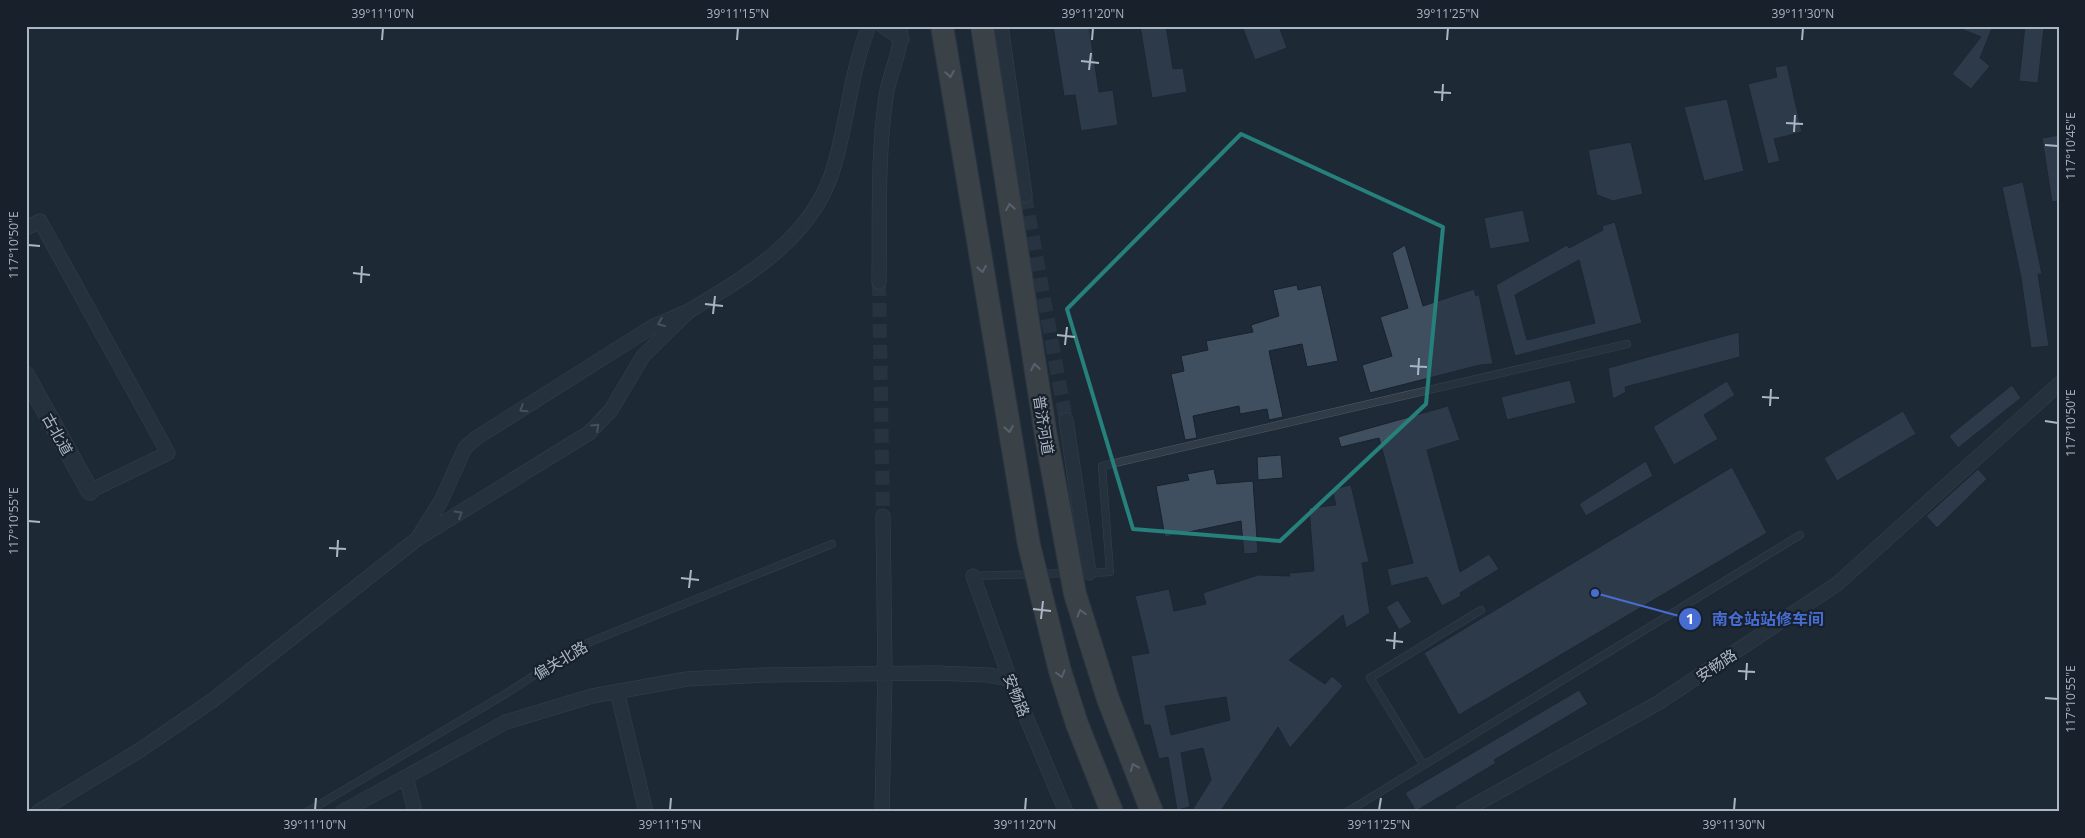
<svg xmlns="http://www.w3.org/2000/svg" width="2085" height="838" font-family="'Open Sans','Noto Sans SC',sans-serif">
<rect width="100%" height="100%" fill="#1e2a37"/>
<path fill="#404f5f" stroke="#19222e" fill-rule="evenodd" d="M1053 26H1089L1099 92 1113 90 1118 125 1081 131 1075 95 1064 96Z
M1140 26H1166L1173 69 1183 68 1187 92 1152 98Z
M1242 26H1279L1287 48 1255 60Z
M1954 26H1993L1980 58 1990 66 1971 89 1952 74 1981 37Z
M2025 26 2044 28 2038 83 2019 81Z
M1787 65 1802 132 1774 139 1780 161 1768 164 1748 84 1777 77 1775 67Z
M1727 99 1744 171 1704 181 1684 107Z
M2059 135V201L2052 202 2042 138Z
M1631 142 1643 194 1613 201 1597 195 1588 150Z
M2023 182 2042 274H2038L2049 346 2031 348 2021 278 2002 187Z
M1523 210 1530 242 1490 249 1484 218Z
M1615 222 1642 323 1515 356 1496 285 1567 245 1569 248 1603 230 1602 226ZM1579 260 1595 323 1527 340 1515 295Z
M1405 245 1423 306 1474 289 1476 296 1479 294 1493 364 1480 365 1370 393 1362 365 1392 356 1380 317 1408 308 1392 253Z
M1297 285 1298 290 1321 285 1338 361 1307 367 1302 344 1269 351 1283 417 1269 420 1267 409 1240 414 1239 406 1193 416 1197 438 1185 440 1171 374 1184 371 1181 356 1208 350 1206 341 1253 332 1251 325 1279 316 1273 290Z
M1739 332 1740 357 1625 387 1626 392 1613 399 1608 368Z
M1570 380 1576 403 1507 420 1501 397Z
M1727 381 1735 395 1704 415 1718 439 1674 465 1653 427Z
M2012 385 2021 398 1958 448 1949 436Z
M1448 406 1460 440 1427 450 1460 572 1489 554 1499 569 1460 593 1461 596 1442 606 1427 577 1391 586 1387 569 1413 563 1379 438 1341 447 1338 437Z
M1903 411 1916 434 1837 481 1824 458Z
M1281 455 1283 478 1258 480 1257 457Z
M1646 461 1653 476 1586 516 1579 504Z
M1732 467 1767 533 1459 715 1424 653Z
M1214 469 1217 484 1253 481 1258 553 1244 554 1241 521 1165 537 1156 486 1189 480 1187 474Z
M1978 469 1987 479 1937 528 1926 516Z
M1351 485 1369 562 1362 563 1370 613 1346 628 1343 615 1289 660 1325 684 1332 676 1343 686 1290 748 1278 727 1220 812H1191L1211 780 1203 748 1181 753 1190 807 1177 810 1168 757 1159 759 1150 725H1144L1131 656 1149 653 1135 596 1169 589 1174 611 1206 604 1203 593 1258 575 1290 576 1289 573 1314 571 1309 508 1336 505 1332 489ZM1226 697 1230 720 1171 735 1165 706Z
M1398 600 1412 622 1399 630 1386 607Z
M1579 690 1588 704 1494 760 1496 763 1416 811 1405 793Z"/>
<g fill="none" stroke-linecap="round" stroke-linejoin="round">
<path stroke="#333f4c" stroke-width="14" stroke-dasharray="14 7" stroke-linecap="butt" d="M1025 195 1066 420
M879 282 883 516"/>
<g stroke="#4f5966" stroke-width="8">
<path id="service" d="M1088 573 1110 572 1102 466 1627 344
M973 576 1067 573
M1423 764 1370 678 1481 610
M307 812 507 693 580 646 832 544
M1347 812 1800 535"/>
</g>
<g stroke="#4f5966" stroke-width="15">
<path id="minor" d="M883 26 902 39
M1001 26 1025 195
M26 228 40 221 168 453 90 491
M879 282C880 220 877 158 886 97 889 73 903 51 900 26
M689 311C749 275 816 236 835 163 848 118 851 70 869 26
M1066 420 1089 573
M973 576 1010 679 1066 812
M617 691 646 812
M406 777 415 812
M38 812 140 750 213 700 417 539 589 433 611 410 643 356 689 311 652 327 476 438 465 448 441 501 417 539
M342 812 506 722 592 696 687 679 764 675 935 673 988 675 1010 679
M882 812 885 673 883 516
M1462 812 1658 703 1837 584 2059 384"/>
</g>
<g stroke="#4f5966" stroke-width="19">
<path id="tertiary" d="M26 376 90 491"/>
</g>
<use href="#service" stroke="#313b47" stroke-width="7"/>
<use href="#minor" stroke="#313b47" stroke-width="14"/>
<use href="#tertiary" stroke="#313b47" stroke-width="18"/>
<g stroke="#3c4652" stroke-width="24" stroke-linecap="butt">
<path id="trunk-bridge" d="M942 26 1029 545 1060 671 1077 724 1112 812
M982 26 1046 436 1075 594 1108 699 1152 812"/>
</g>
<use href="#trunk-bridge" stroke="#5e5d5b" stroke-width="22"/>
</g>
<defs><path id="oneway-chevron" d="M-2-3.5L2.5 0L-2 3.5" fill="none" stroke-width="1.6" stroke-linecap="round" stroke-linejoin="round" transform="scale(1.25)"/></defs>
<g stroke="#9ca4b0">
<use href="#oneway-chevron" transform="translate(950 74) rotate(81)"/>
<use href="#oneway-chevron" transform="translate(1010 207) rotate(-99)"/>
<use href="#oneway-chevron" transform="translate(982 269) rotate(80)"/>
<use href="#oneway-chevron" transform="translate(1035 367) rotate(-99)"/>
<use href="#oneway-chevron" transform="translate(1009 429) rotate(80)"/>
<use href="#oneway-chevron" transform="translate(1081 613) rotate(-106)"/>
<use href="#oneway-chevron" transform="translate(1061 674) rotate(74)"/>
<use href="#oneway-chevron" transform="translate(1134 767) rotate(-112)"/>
</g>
<g stroke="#747f8c">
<use href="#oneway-chevron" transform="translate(661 323) rotate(157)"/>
<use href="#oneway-chevron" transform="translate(523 409) rotate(147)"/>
<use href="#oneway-chevron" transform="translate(596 427) rotate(-43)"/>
<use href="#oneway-chevron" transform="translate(459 514) rotate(-31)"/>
</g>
<path d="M0 0H2085V838H0ZM1241 134 1443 227 1426 404 1280 541 1133 529 1067 309Z" fill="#1e2a37" fill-opacity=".55" fill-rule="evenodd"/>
<path fill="none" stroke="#26807b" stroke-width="4" stroke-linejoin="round" d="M1241 134 1443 227 1426 404 1280 541 1133 529 1067 309Z"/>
<path fill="none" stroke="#abb6c5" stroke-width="2" d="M382 40 383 28M737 40 738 28M1092 40 1093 28M1447 40 1448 28M1802 40 1803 28M1081 61 1099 63M1089 70 1091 53M1434 92 1451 93M1442 101 1443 84M1786 123 1803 124M1794 132 1795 115M2045 145 2058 146M28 245 40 246M353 273 370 275M361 283 362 266M705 304 723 306M713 314 715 296M1057 335 1075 337M1065 345 1067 327M1410 366 1427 367M1418 375 1419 358M1762 397 1779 398M1770 406 1771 389M2045 421 2058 423M28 521 40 522M329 548 346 549M337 557 338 540M681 578 699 580M689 588 691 570M1033 609 1051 611M1041 619 1043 601M1386 640 1403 642M1394 649 1395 632M1738 671 1755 672M1746 680 1747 663M2045 698 2058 699M315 810 316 798M670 810 671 798M1025 810 1026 798M1379 810 1381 798M1734 810 1735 798"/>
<g text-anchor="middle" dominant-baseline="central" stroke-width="4.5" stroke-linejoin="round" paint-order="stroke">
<g font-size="15" fill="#abb6c5" stroke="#17202b">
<text transform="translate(1044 425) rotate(81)">普济河道</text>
<text transform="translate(58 434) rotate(61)">古北道</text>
<text transform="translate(560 660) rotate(-31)">偏关北路</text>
<text transform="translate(1716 665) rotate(-34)">安畅路</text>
<text transform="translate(1017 695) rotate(68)">安畅路</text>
</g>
</g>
<path fill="none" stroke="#486dd2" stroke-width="2" d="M1595 593L1690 619"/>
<g fill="#486dd2" stroke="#17202b" stroke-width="2">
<circle cx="1595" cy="593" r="5"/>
<circle cx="1690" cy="619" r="12"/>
</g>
<g font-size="15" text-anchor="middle" font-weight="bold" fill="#fff">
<text x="1690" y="624">1</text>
</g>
<g font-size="16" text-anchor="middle" font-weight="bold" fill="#486dd2" stroke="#17202b" stroke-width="4.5" stroke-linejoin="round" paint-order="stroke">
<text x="1768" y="625">南仓站站修车间</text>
</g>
<rect width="2085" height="838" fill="none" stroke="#17202b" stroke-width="55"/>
<rect x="28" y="28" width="2030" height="782" fill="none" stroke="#abb6c5" stroke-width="2"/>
<g font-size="12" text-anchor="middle" fill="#abb6c5">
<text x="383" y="18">39°11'10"N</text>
<text x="738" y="18">39°11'15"N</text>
<text x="1093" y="18">39°11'20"N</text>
<text x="1448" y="18">39°11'25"N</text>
<text x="1803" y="18">39°11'30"N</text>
<text transform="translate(2071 146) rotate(-90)" y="4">117°10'45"E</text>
<text transform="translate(14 245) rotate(-90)" y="4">117°10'50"E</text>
<text transform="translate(2071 423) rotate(-90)" y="4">117°10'50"E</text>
<text transform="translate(14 521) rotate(-90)" y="4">117°10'55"E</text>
<text transform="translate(2071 699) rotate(-90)" y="4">117°10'55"E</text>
<text x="315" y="829">39°11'10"N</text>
<text x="670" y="829">39°11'15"N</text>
<text x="1025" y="829">39°11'20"N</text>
<text x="1379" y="829">39°11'25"N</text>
<text x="1734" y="829">39°11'30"N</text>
</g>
</svg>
